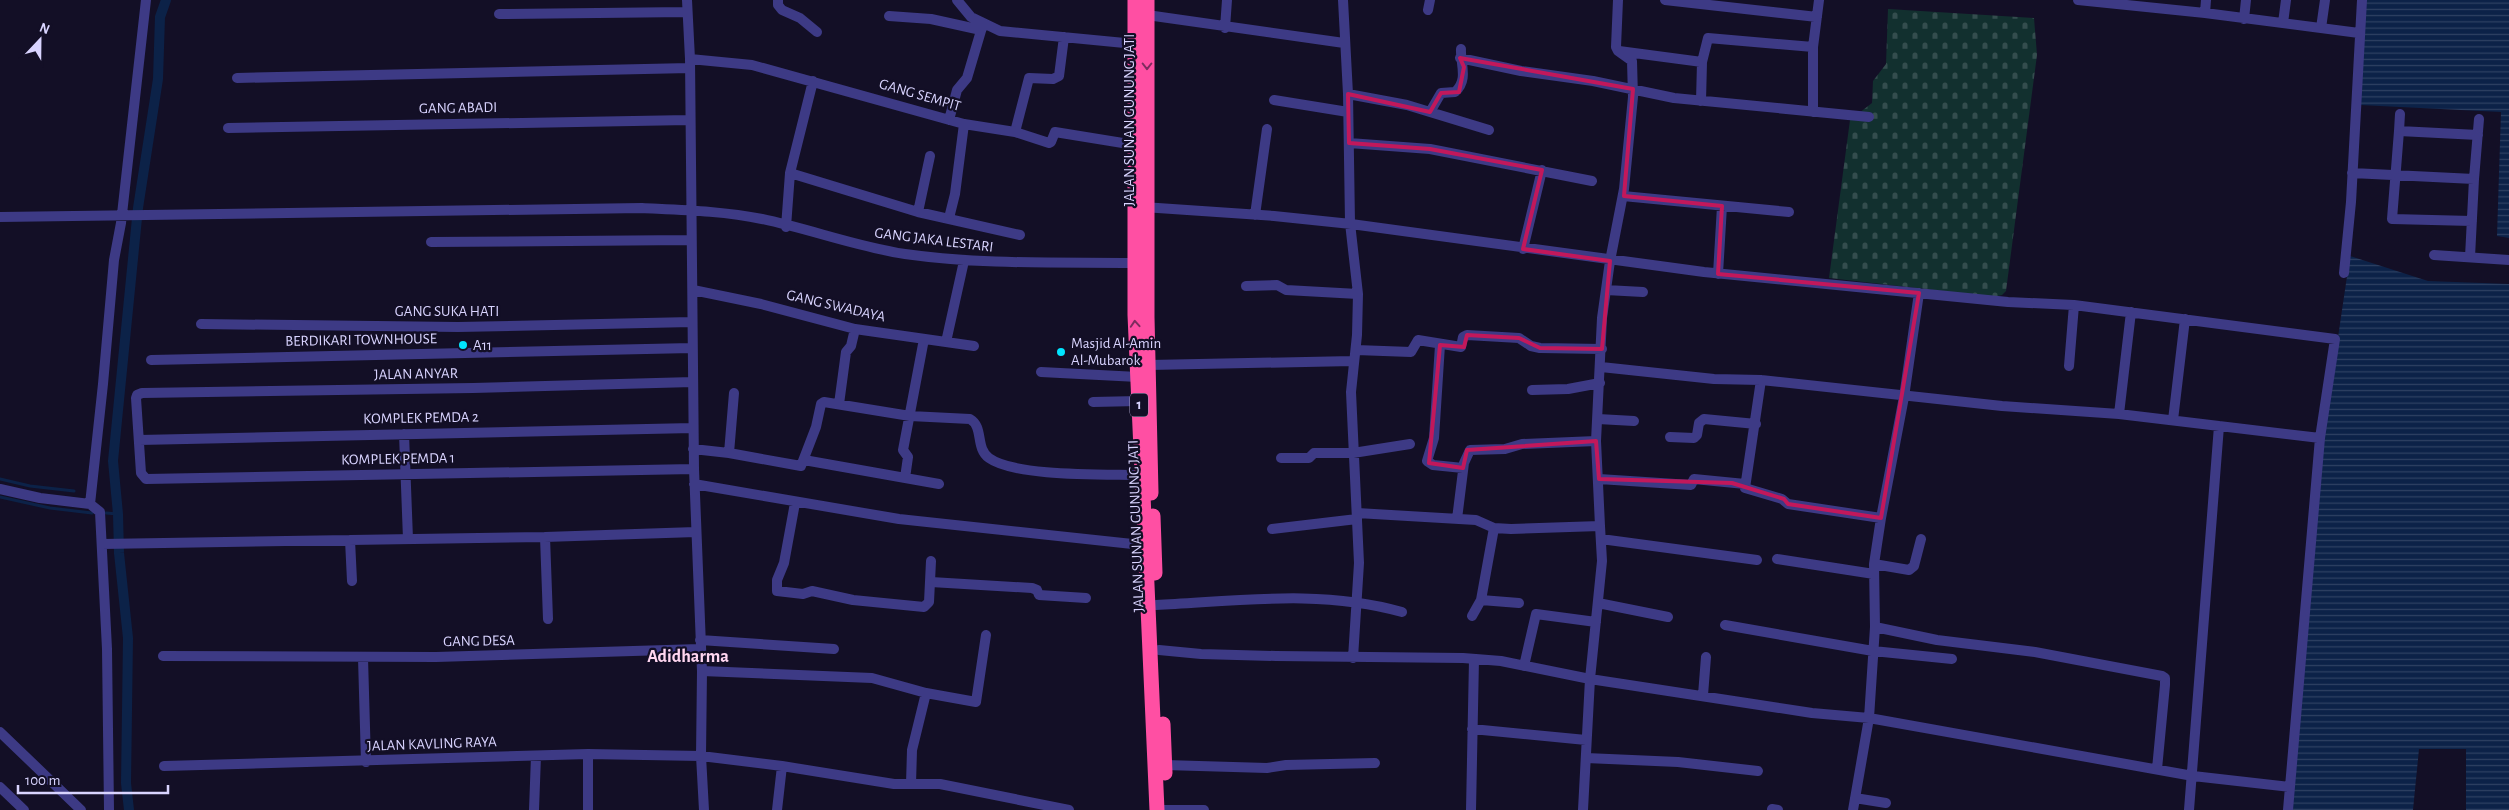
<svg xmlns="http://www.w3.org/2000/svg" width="2509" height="810" font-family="'Alegreya Sans',sans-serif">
<defs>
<pattern id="cemetery-stones" width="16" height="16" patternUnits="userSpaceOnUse" patternTransform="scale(1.25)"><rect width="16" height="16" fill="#12302f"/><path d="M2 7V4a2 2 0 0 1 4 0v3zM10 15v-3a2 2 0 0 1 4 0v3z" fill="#344d4e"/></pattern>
<pattern id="water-rules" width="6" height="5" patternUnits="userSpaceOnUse" patternTransform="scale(1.25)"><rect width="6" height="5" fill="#0c2248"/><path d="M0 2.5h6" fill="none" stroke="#2f4163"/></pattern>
</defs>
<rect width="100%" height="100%" fill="#130f26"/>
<path fill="url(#cemetery-stones)" d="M1888 9 2034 18 2037 55 2006 291 2002 295 1994 297 1829 278 1850 120 1872 103 1873 81 1886 64Z"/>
<path fill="url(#water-rules)" d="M2365 0H2509V238L2497 236 2501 112 2360 105Z
M2350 256 2428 281 2509 284V810H2466V749H2419L2413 810H2290L2324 432Z"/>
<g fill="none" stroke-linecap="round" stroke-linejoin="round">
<path stroke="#0c2248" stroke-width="3" d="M0 479 30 486 74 491
M0 497 50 508 92 513
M106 513 118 514"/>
<path stroke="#0c2248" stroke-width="10" d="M129 810 126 783 128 638 119 553 118 514 113 461 138 208 158 79 160 17 166 0"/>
<path stroke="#3d3a85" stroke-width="10" d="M687 0 690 59 694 469 702 671 701 756 704 810
M778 0V5L782 10 800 18 817 32
M957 0 971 17 1000 31 1135 44
M1343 0 1348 94 1350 223 1358 294 1357 335 1351 392 1359 563 1353 658
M1665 0 1817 17
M2078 0 2205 13 2359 33
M1428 10 1430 0
M2205 13 2206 0
M499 14 687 12
M1147 15 1344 43
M889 16 931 19 981 30
M2244 19 2246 0
M2283 23 2286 0
M1225 28 1227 0
M2321 28 2325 0
M1619 51 1702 62
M1460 58 1521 71 1593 81 1674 98 1869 117
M690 59 752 65 964 124 1015 132 1049 143 1051 142 1055 132 1135 145
M237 78 690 68
M1348 94 1407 105 1489 130
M1274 100 1348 112
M1701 101 1702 62 1708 38 1813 47
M1430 112 1441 93 1455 92C1469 80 1460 63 1461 49
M1813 112V47L1819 0
M2400 114 2399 131 2478 135
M949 120 957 90 967 78 983 24
M228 128 689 120
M2399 131 2392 219 2472 221
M1015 132 1029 78 1053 79 1059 76 1064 37
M1349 143 1430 149 1592 181
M790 173 918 212 1020 235
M2352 173 2474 179 2479 119
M1623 196 1789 212
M1143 207 1274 216 1351 224 1704 272 2008 302 2074 305 2335 339 2320 438 2288 810
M918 212 930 156
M1255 215 1267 129
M0 217 642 208C682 210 723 211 762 219 810 229 857 247 905 254 983 265 1060 262 1139 263
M949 218 955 194 964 124
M786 227 790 173 813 81
M431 242 691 240
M1523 249 1542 170
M2434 255 2509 260
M2470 257 2474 179
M2344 273 2351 202 2362 0
M1718 274 1722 206
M1246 286 1277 285 1286 290 1358 294
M693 290 761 304 855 329 974 346
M1606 290 1643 292
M201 324 458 327 692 322
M946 342 964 261
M1440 345 1434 438 1427 461 1433 465 1463 468
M1356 350 1411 352 1418 340 1461 347 1463 337 1467 335 1519 338 1531 346 1540 348 1602 349
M151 360 692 348
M1149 365 1353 361
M2069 366 2074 305
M1601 367 1714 379 1761 380 2002 406 2119 414 2320 438
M1041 372 1138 377
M1761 380 1745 488 1782 499 1788 504 1881 518
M693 382 473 388 142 393 137 395 136 398 141 473 146 479 694 469
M1532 390 1568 389 1600 383
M1093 402 1138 401
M839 404 846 352 851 346 855 329
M2119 414 2131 312
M1598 419 1634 421
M2173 420 2185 319
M404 434 408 539
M1670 437 1694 438 1697 435 1699 423 1704 419 1756 424
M139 440 693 428
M693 449 729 453 734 393
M729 453 801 466 816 427 821 404 824 402 910 416 970 419C984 427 975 448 989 458 1015 477 1106 474 1140 475
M1281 458H1309L1314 453H1353L1410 444
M804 460 939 484
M905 478 908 457 903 450 924 339
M1599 479 1691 485 1694 479 1745 484
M694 484 899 519 1151 546
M0 489 40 498 90 504 100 512 107 649 109 810
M795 503 784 563 777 580V591L803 594 812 591 853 600 924 607 929 602 931 561
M90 504 103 384 114 260 121 223 146 0
M1357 513 1476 520 1494 528 1511 529 1600 526 1596 441 1602 318 1610 261 1624 189 1633 97 1632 61 1618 51 1616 47 1618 0
M1457 519 1464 463 1470 450 1505 449 1522 444 1596 441
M1600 526 1602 561 1590 679 1812 713 1869 718 2193 776 2290 787
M1272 529 1357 519
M545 537 548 619
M1601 539 1757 560
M350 540 352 581
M102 544 545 537 696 532
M1777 559 1874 574
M1874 564 1909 570 1914 566 1921 539
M931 582 1032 588 1037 590 1039 595 1086 598
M1481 600 1519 603
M1598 603 1668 617
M1156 605C1238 601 1322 589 1402 612
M1472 616 1481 600 1494 528
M1725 625 1873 651 1952 659
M1875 627 1937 640 2035 652 2162 676 2165 678V685L2157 769
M700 640 834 649
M1159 650 1201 654 1276 656 1463 658 1501 661 1590 679 1583 810
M163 656 436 657 700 649
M363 658 366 762
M1524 666 1536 614 1596 622
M702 671 872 678 926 693 976 702 986 635
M1703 695 1706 657
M1472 729 1586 740
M0 732 81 810
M588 754V810
M1586 758 1678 762 1758 771
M1165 765 1267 768 1286 765 1375 763
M164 766 588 754 701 756 782 766 894 784H940L1069 810
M911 784 912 750 926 693
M0 787 24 810
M1855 798 1886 803
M1772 809 1778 810
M534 810 536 756
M777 810 782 766
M1163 810H1204
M1471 810 1474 659
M1853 810 1869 718 1875 627 1874 564 1881 518 1904 397 1919 293
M2189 810 2219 426"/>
<path stroke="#ff4fa3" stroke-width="15" d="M1135 0V315L1157 810
M1147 0V317L1151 493
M1153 516 1155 573
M1163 724 1165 773"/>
</g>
<defs><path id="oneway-chevron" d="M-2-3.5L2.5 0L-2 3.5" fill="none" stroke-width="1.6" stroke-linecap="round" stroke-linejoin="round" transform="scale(1.25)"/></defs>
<g stroke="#7d2c5e">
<use href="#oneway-chevron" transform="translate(1147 66) rotate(90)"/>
<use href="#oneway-chevron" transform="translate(1135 324) rotate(-94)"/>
</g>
<path fill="none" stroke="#c2185b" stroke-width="4" stroke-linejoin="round" d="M1460 58 1633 89 1624 196 1722 206 1718 274 1919 293 1881 518 1788 504 1784 499 1732 483 1599 479 1596 441 1467 450 1463 468 1429 463 1440 345 1464 347 1467 335 1519 338 1540 348 1602 349 1610 261 1523 249 1542 170 1430 149 1349 143 1348 94 1430 112 1441 93 1459 92 1464 67Z"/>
<g fill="#00e5ff" stroke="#130f26" stroke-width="2">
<circle cx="463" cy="345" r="5"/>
<circle cx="1061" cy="352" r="5"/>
</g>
<g text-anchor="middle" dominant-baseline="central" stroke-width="4.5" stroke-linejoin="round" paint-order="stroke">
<rect fill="#130f26" stroke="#9e99be" stroke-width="1" x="1130" y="393.5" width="18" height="23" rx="4"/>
<g font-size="14" font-weight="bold" fill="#d9d4ff">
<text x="1139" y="405">1</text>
</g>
<g font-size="15" fill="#d9d4ff" stroke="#130f26">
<text transform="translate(920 95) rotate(16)">GANG SEMPIT</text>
<text transform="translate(458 108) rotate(-1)">GANG ABADI</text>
<text transform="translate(1129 120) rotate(-90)">JALAN SUNAN GUNUNG JATI</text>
<text transform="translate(934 240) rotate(7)">GANG JAKA LESTARI</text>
<text transform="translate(836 306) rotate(13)">GANG SWADAYA</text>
<text x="447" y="311">GANG SUKA HATI</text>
<text transform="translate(361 340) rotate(-1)">BERDIKARI TOWNHOUSE</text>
<text transform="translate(416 374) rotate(-1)">JALAN ANYAR</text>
<text transform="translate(421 418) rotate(-1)">KOMPLEK PEMDA 2</text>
<text transform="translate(398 459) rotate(-1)">KOMPLEK PEMDA 1</text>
<text transform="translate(1136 526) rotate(-92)">JALAN SUNAN GUNUNG JATI</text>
<text transform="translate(479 641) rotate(-1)">GANG DESA</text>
<text transform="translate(432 744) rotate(-2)">JALAN KAVLING RAYA</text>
</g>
<g font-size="15" fill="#d9d4ff" stroke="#130f26" text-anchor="start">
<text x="1071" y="343">Masjid Al-Amin<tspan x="1071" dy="17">Al-Mubarok</tspan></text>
<text x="473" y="345">A11</text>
</g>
<g font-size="18" font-weight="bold" fill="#ffd6f0" stroke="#130f26">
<text x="688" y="657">Adidharma</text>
</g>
</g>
<g transform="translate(40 40) rotate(22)" stroke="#130f26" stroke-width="4" paint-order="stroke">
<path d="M0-4L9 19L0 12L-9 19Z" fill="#d9d4ff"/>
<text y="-8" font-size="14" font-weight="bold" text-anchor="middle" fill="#d9d4ff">N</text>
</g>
<path d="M18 785v8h150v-8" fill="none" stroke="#d9d4ff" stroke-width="2.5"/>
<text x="25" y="785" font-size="15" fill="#d9d4ff" stroke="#130f26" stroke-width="4" paint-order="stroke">100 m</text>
</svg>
